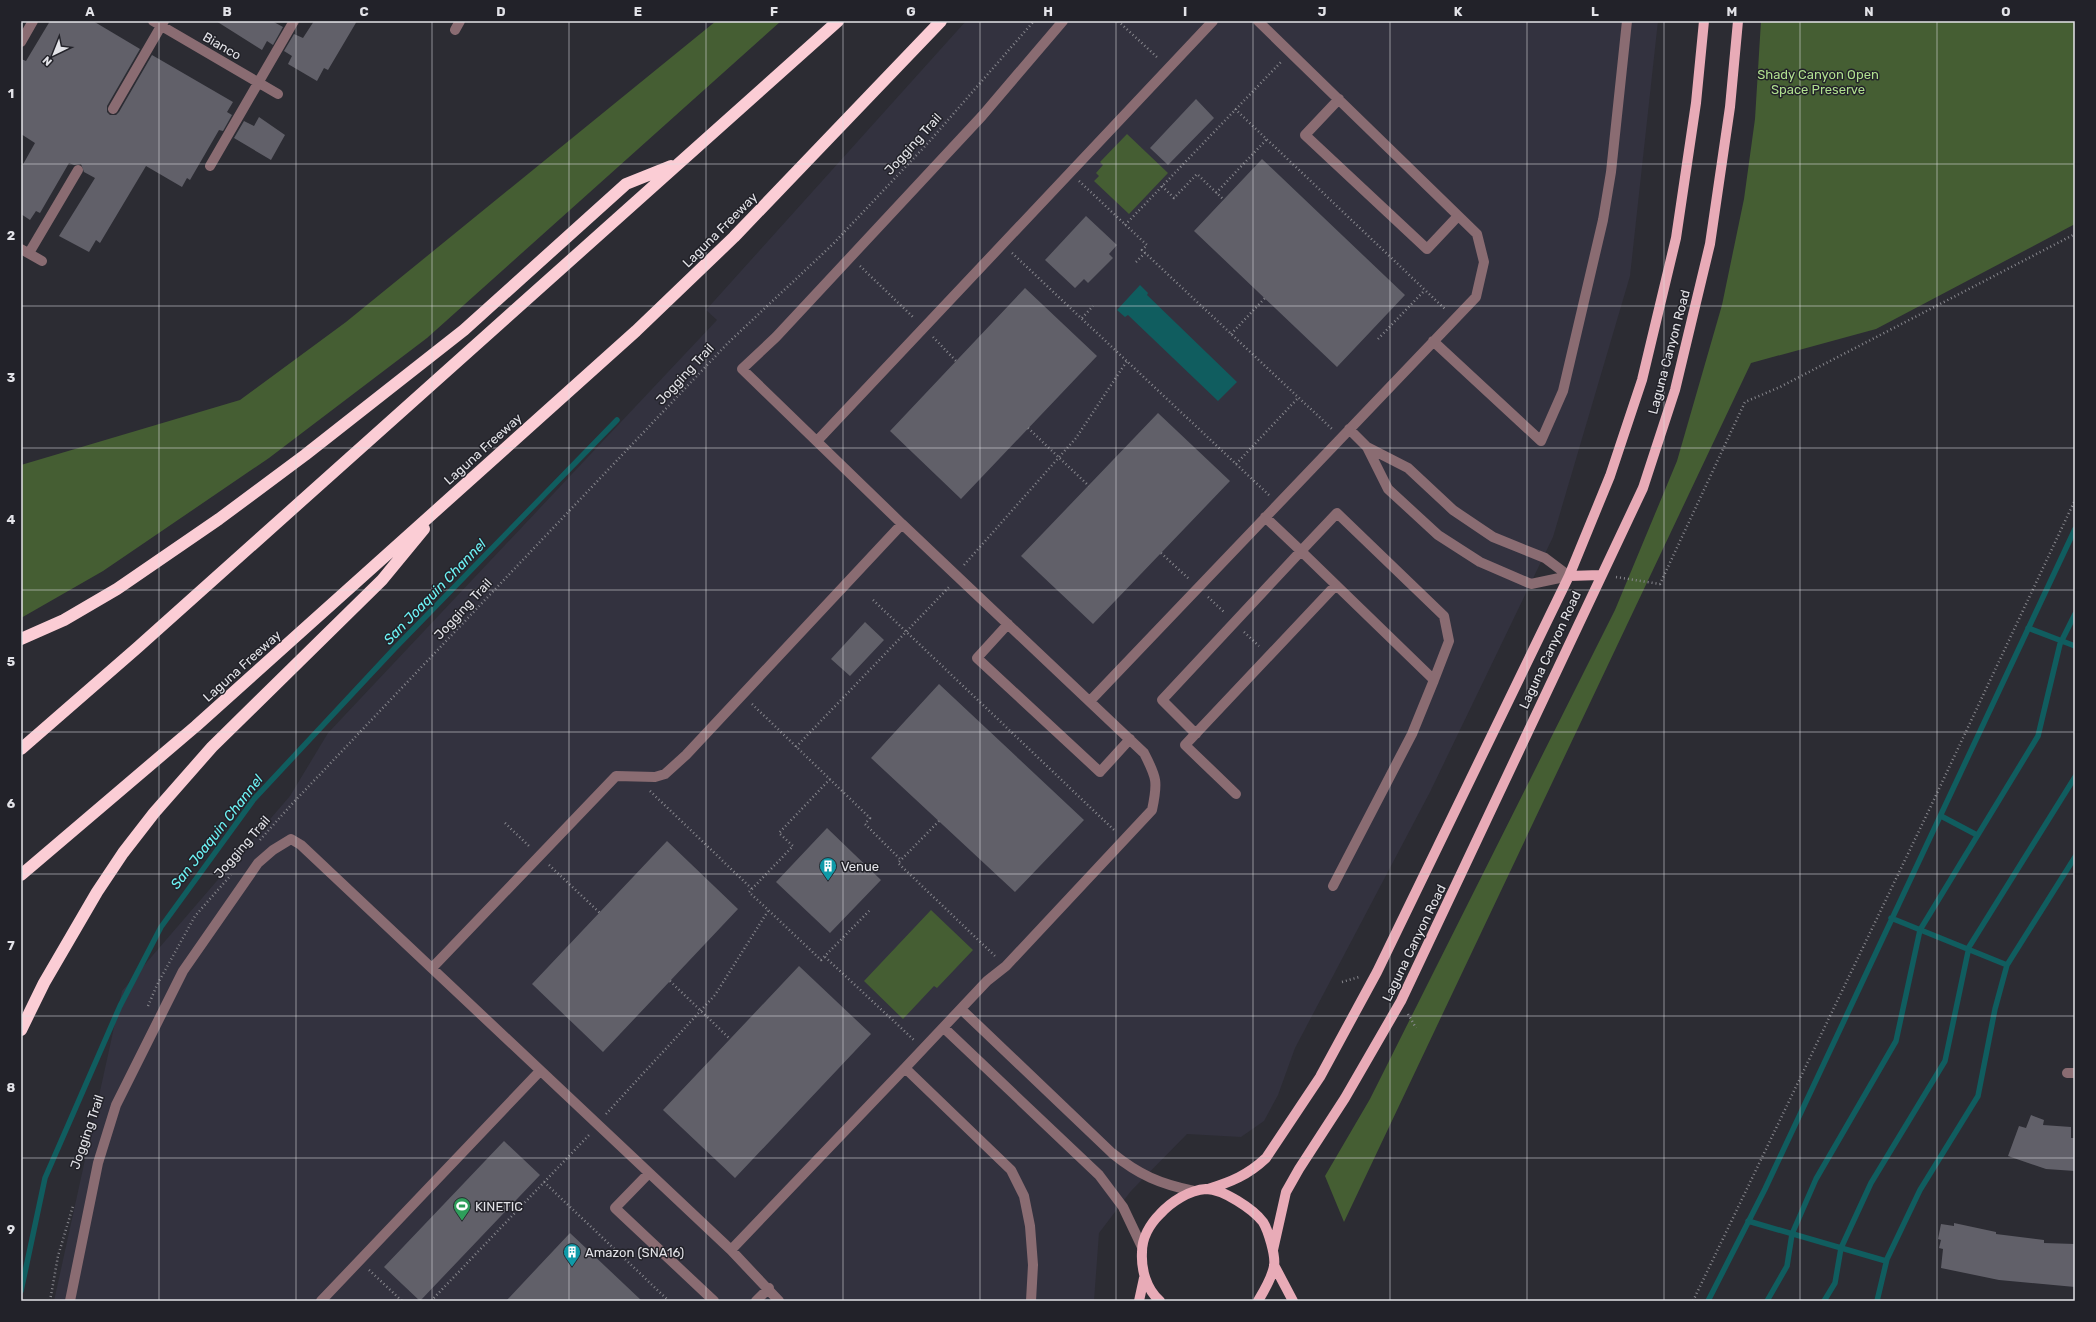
<svg xmlns="http://www.w3.org/2000/svg" width="2096" height="1322" font-family="Rubik,sans-serif">
<rect width="100%" height="100%" fill="#2c2c33"/>
<path fill="#33323f" d="M966 21H1658L1630 276 1553 537 1430 792 1295 1048 1278 1095 1264 1121 1241 1137 1187 1134 1131 1191 1099 1233 1094 1301H54L122 991 290 796 328 733 717 320 706 310Z"/>
<path fill="#455e33" d="M716 21H781L427 338 269 458 103 571 21 618V465L240 400 346 322Z
M1761 21H2075V224L1876 329 1751 363 1344 1222 1325 1176 1370 1099 1615 610 1677 461 1722 305 1744 199 1755 119Z
M1127 134 1168 173 1129 214 1094 181 1099 176 1096 173 1103 165 1100 162Z
M931 910 973 950 937 988 934 986 903 1019 864 981Z"/>
<path fill="#105d5f" d="M1140 285 1148 293 1147 295 1237 382 1218 401 1128 315 1125 317 1117 310Z"/>
<g fill="none" stroke-linecap="round" stroke-linejoin="round">
<path stroke="#105d5f" stroke-width="5.5" d="M2028 628 2075 646
M1941 816 1977 835
M1891 918 2007 965
M1748 1221 1886 1261
M21 1291 45 1178 120 1006 161 927 254 799 394 649 617 420
M1708 1301 1765 1189 2075 529
M1767 1301 1787 1266 1792 1234 1816 1179 1896 1041 1920 930 2038 736 2060 644 2075 614
M1824 1301 1835 1283 1841 1248 1871 1183 1945 1061 1969 947 2075 777
M1877 1301 1887 1259 1920 1190 1978 1096 1995 1009 2007 965 2075 857"/>
</g>
<path fill="#616069" d="M50 21H93L140 49 107 106V112L110 115H116L119 112 152 55 233 102 227 112 232 115 223 131 219 130 190 180 187 178 182 187 146 166 100 243 96 240 89 252 59 236 95 178 84 172 81 164 74 165 69 163 40 213 36 211 30 220 21 214V168L35 143 21 134V59L26 61Z
M216 21H272L283 27 273 45 267 41 262 50Z
M314 21H357L328 70 324 68 317 81 288 64 292 56 284 51 294 34 303 38Z
M1196 99 1214 118 1168 165 1150 148Z
M259 117 285 135 271 160 234 138 244 121 254 126Z
M1262 159 1405 295 1337 367 1194 231Z
M1086 216 1117 245 1109 254 1113 258 1088 283 1084 279 1075 288 1045 260Z
M1025 288 1097 356 961 499 890 431Z
M1158 413 1230 481 1093 624 1021 556Z
M865 622 884 640 850 676 831 659Z
M939 684 1084 820 1015 892 871 758Z
M827 828 881 880 830 933 776 882Z
M667 841 738 909 603 1052 532 984Z
M799 966 871 1034 735 1178 663 1110Z
M2031 1115 2044 1120 2043 1125 2071 1127V1138H2075V1171L2046 1169 2008 1156 2019 1126 2026 1128Z
M504 1141 540 1175 420 1301 384 1267Z
M1954 1223 1996 1232V1234L2044 1240V1243L2075 1244V1287L1999 1280 1941 1268 1943 1249 1939 1248 1941 1240 1938 1239 1941 1224 1954 1226Z
M570 1233 642 1301H506Z"/>
<g fill="none" stroke-linecap="round" stroke-linejoin="round">
<path stroke="#88888e" stroke-width="2.5" stroke-dasharray="1 3" stroke-linecap="butt" d="M1118 21 1159 59
M1235 109 1446 310
M1079 181 1147 245 1142 250 1332 429
M1162 186 1174 198 1197 174 1223 199
M1216 193 1267 139
M1125 225 1281 62
M1012 253 1269 495
M1136 262 1145 253
M860 266 914 318
M1082 318 1093 306
M1231 334 1265 298
M933 337 956 361
M1378 339 1425 290
M1028 428 1089 486
M1236 464 1298 398
M1161 553 1189 579
M964 565 1076 438 1127 361
M1616 577 1660 584 1745 402 1780 387 2075 234
M1208 597 1225 613
M873 600 1114 830
M1244 632 1259 646
M752 704 870 818 865 824 901 860
M796 747 949 587
M830 779 779 833 793 846 749 892 821 960 871 909
M650 791 752 889
M939 821 898 863 996 957
M505 823 529 846
M260 840 291 805 728 343 833 244 928 143 1034 21
M549 865 600 913
M825 957 914 1040
M670 981 730 1039
M1342 982 1359 977
M148 1006 157 985 195 916 231 875
M1408 1014 1416 1028
M606 1114 715 995 768 911
M544 1182 669 1301
M369 1270 402 1301
M50 1301 58 1256 73 1206
M431 1301 589 1135
M1693 1301 1930 808 2075 500"/>
<path stroke="#8a6c72" stroke-width="10" d="M153 21 278 94
M455 30 460 21
M21 42 33 21
M1339 99 1305 135 1427 249 1458 216
M113 109 164 21
M210 166 294 21
M21 249 42 261
M29 253 78 170
M1433 341 1541 441 1563 391 1603 220 1611 172 1627 21
M1349 429 1367 447
M817 441 1213 21
M1367 447 1408 468 1453 510 1493 537 1545 558 1569 576 1531 584 1480 562 1438 535 1388 489Z
M902 524 742 369 776 337 982 116 1063 21
M1008 624 977 658 1100 772 1130 739
M1090 701 1476 297 1484 262 1477 234 1258 21
M1196 734 1162 700 1301 551 1265 517
M1236 794 1185 745 1336 585 1434 680 1449 641 1444 616 1337 513 1301 551 1336 585
M1333 886 1412 734 1434 680
M432 968 616 776 655 777 665 774 686 755 902 524 1144 753C1157 778 1158 782 1152 810L1006 966 987 981 905 1068
M961 1009 1112 1153C1139 1175 1160 1184 1194 1191
M944 1028 1099 1175 1123 1207 1142 1247
M2067 1073H2075
M649 1173 615 1208 714 1301
M731 1250 905 1068 1011 1170 1024 1196 1030 1226 1033 1265 1031 1301
M70 1301 98 1163 116 1105 183 971 258 863 273 850 291 839 301 845 731 1250 779 1301
M321 1301 540 1071
M756 1301 769 1288"/>
<path stroke="#e8abb7" stroke-width="10" d="M1569 576 1600 575
M1208 1189C1231 1182 1248 1175 1266 1158L1320 1077 1377 972 1569 576 1610 476 1642 380 1676 238 1696 103 1704 21
M1273 1250 1286 1192 1299 1169 1345 1098 1401 1001 1643 488 1675 390 1710 244 1730 107 1738 21
M1274 1265 1293 1301
M1139 1301 1144 1278
M1160 1301C1146 1289 1141 1269 1142 1252 1142 1238 1150 1224 1160 1214 1171 1202 1189 1190 1206 1189 1223 1189 1253 1209 1263 1222 1268 1230 1276 1256 1274 1266 1272 1278 1264 1291 1258 1301"/>
<path stroke="#fbcdd5" stroke-width="12" d="M21 639 64 620 117 589 219 519 305 455 464 330 626 184 671 166
M21 749 137 648 838 21
M21 875 196 726 636 331 734 237 941 21
M21 1030 44 983 97 892 123 853 154 813 212 747 382 580 424 529"/>
</g>
<path fill="none" stroke="#e3e3e8" stroke-width="1" stroke-opacity="0.55" d="M159 21V1301M296 21V1301M432 21V1301M569 21V1301M706 21V1301M843 21V1301M980 21V1301M1116 21V1301M1253 21V1301M1390 21V1301M1527 21V1301M1664 21V1301M1800 21V1301M1937 21V1301M21 164H2075M21 306H2075M21 448H2075M21 590H2075M21 732H2075M21 874H2075M21 1016H2075M21 1158H2075"/>
<defs>
<g id="building-pin" transform="scale(0.9)"><path d="M0 17L-7.5 6A9.5 9.5 0 1 1 7.5 6Z" fill="#0f9aa8" stroke="#222229"/><path d="M-4-6H4V6H1V3H-1V6H-4ZM-2.5-4.3h1.7v1.8h-1.7ZM.8-4.3h1.7v1.8H.8ZM-2.5-1h1.7V.8h-1.7ZM.8-1h1.7V.8H.8Z" fill="#fff"/></g>
<g id="stadium-pin" transform="scale(0.9)"><path d="M0 17L-7.5 6A9.5 9.5 0 1 1 7.5 6Z" fill="#2e9e5b" stroke="#222229"/><path d="M0-5a6.5 5 0 1 0 0 10a6.5 5 0 1 0 0-10ZM-3.5-1.8h7v3.6h-7Z" fill="#fff"/></g>
</defs>
<g fill-rule="evenodd">
<use href="#building-pin" x="828" y="866"/>
<use href="#stadium-pin" x="462" y="1206"/>
<use href="#building-pin" x="572" y="1252"/>
</g>
<g text-anchor="middle" dominant-baseline="central" stroke-width="3" stroke-linejoin="round" paint-order="stroke">
<g font-size="13" fill="#e3e3e8" stroke="#222229">
<text transform="translate(222 46) rotate(30)">Bianco</text>
<text transform="translate(913 144) rotate(-48)">Jogging Trail</text>
<text transform="translate(720 230) rotate(-45)">Laguna Freeway</text>
<text transform="translate(1669 352) rotate(-75)">Laguna Canyon Road</text>
<text transform="translate(685 374) rotate(-47)">Jogging Trail</text>
<text transform="translate(483 449) rotate(-42)">Laguna Freeway</text>
<text transform="translate(463 609) rotate(-47)">Jogging Trail</text>
<text transform="translate(1550 650) rotate(-65)">Laguna Canyon Road</text>
<text transform="translate(242 666) rotate(-42)">Laguna Freeway</text>
<text transform="translate(242 847) rotate(-49)">Jogging Trail</text>
<text transform="translate(1414 943) rotate(-64)">Laguna Canyon Road</text>
<text transform="translate(87 1132) rotate(-71)">Jogging Trail</text>
</g>
<g font-size="13" fill="#b0df8f" stroke="#222229">
<text x="1818" y="74">Shady Canyon Open<tspan x="1818" dy="15">Space Preserve</tspan></text>
</g>
<g font-size="13" fill="#e3e3e8" stroke="#222229" text-anchor="start">
<text x="841" y="866">Venue</text>
<text x="475" y="1206">KINETIC</text>
<text x="585" y="1252">Amazon (SNA16)</text>
</g>
<g font-size="14" font-style="italic" fill="#6df3f5" stroke="#222229">
<text transform="translate(435 592) rotate(-46)">San Joaquin Channel</text>
<text transform="translate(217 832) rotate(-52)">San Joaquin Channel</text>
</g>
</g>
<rect width="2096" height="1322" fill="none" stroke="#222229" stroke-width="44"/>
<g transform="translate(54 54) rotate(223)" stroke="#222229" stroke-width="3" paint-order="stroke">
<path d="M0-3L7 15L0 10L-7 15Z" fill="#e3e3e8"/>
<text y="-6" font-size="11" font-weight="bold" text-anchor="middle" fill="#e3e3e8">N</text>
</g>
<rect x="22" y="22" width="2052" height="1278" fill="none" stroke="#e3e3e8" stroke-width="1.5"/>
<g font-size="13" text-anchor="middle" font-weight="bold" fill="#e3e3e8">
<text x="90" y="16">A</text>
<text x="227" y="16">B</text>
<text x="364" y="16">C</text>
<text x="501" y="16">D</text>
<text x="638" y="16">E</text>
<text x="774" y="16">F</text>
<text x="911" y="16">G</text>
<text x="1048" y="16">H</text>
<text x="1185" y="16">I</text>
<text x="1322" y="16">J</text>
<text x="1458" y="16">K</text>
<text x="1595" y="16">L</text>
<text x="1732" y="16">M</text>
<text x="1869" y="16">N</text>
<text x="2006" y="16">O</text>
<text x="11" y="98">1</text>
<text x="11" y="240">2</text>
<text x="11" y="382">3</text>
<text x="11" y="524">4</text>
<text x="11" y="666">5</text>
<text x="11" y="808">6</text>
<text x="11" y="950">7</text>
<text x="11" y="1092">8</text>
<text x="11" y="1234">9</text>
</g>
</svg>
